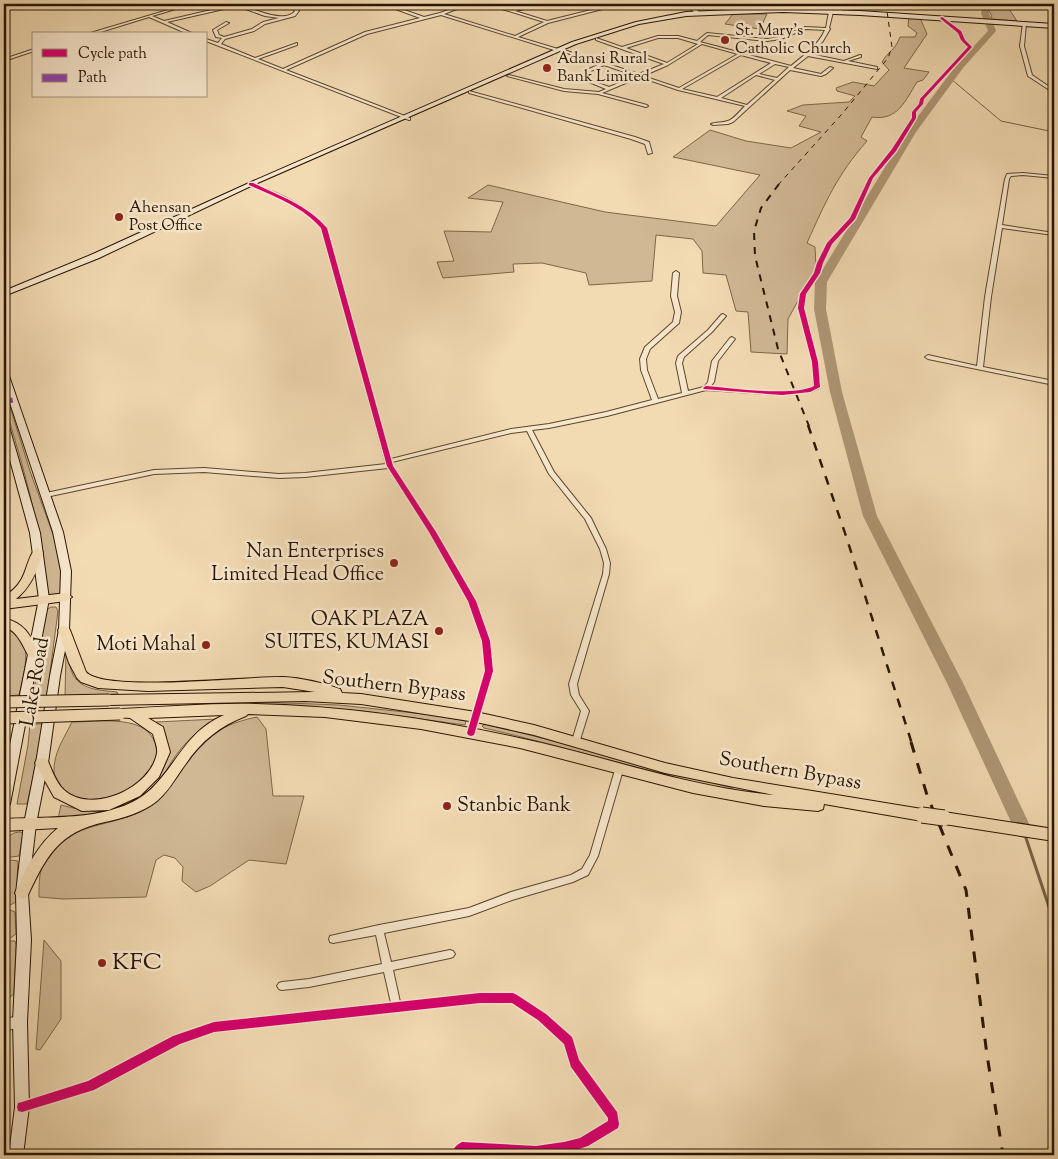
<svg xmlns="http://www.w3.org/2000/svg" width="1058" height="1159" font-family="'Sorts Mill Goudy',serif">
<rect width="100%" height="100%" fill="#f2dab2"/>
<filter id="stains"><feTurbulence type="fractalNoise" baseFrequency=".004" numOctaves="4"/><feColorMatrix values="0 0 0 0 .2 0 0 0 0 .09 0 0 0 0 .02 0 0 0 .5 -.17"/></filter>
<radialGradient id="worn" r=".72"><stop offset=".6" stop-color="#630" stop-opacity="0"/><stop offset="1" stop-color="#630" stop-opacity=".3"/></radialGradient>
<path fill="#d0b894" stroke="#7c664a" d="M992 4H1043L1038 7 1009 9 1017 21 990 19 992 16 989 11Z
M733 14H767L760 29 725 24Z
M909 17 920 18 927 34 904 68 929 72 923 80 917 82C905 101 898 121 872 117L861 137 867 141C837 175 825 203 807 243L815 247 816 268 788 319 787 354 751 352 748 312 736 311 726 275 703 273 702 251 693 239 656 235 652 281 589 285 586 273 542 263 513 264 514 272 443 278 437 262 454 261 444 231 491 232 503 202 468 198 488 185 605 212 716 226 760 175 673 157 710 130 746 141 791 148 821 132 799 126 806 116 787 111 803 105 849 102 855 96 837 91 836 88 853 82 874 86 889 70 882 62C889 50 894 52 900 37H915L917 33 908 26Z
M4 387 30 471 54 537 60 561 62 595 47 597C42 531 24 468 4 404Z
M51 607H56L58 611 47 696H33L46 610Z
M4 628C37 634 24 672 19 695L4 696Z
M66 652C69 659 70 669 73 675 83 691 102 690 117 692L118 694 65 696Z
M262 702 339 705 433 715 466 721 465 725 362 711 240 703Z
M257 717 266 729 273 796H304L286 864 249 860 210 886 196 892 182 881 183 867 175 858 164 855 156 860 146 897 63 899 39 897C39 880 39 864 51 850 78 820 122 827 154 804 171 791 177 772 189 755 205 733 232 722 257 717Z
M217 719C198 729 184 743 172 761 167 769 162 779 155 787 131 813 91 815 58 819L61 805C74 808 85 812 99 810 139 805 192 763 156 722Z
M72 722C90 722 111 719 129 723 140 725 151 731 155 743 172 792 57 826 54 772 53 754 64 738 72 722Z
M30 724H45L27 804H17L28 745Z
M486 724C569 744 650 768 733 788L732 791C649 773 568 747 484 728L482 726Z
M21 832 23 834 19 856 4 858C6 845 5 832 21 832Z
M11 860 18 861 16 902 4 908V865Z
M10 910 15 912 16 934 9 939 4 937V913Z
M44 940 61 961V1019L40 1050 36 1049Z
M7 941H15L16 945 14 994 10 997 8 996 4 950Z"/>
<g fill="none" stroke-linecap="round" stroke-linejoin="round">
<path stroke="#796346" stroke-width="1" d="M951 79 1001 121 1054 132"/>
<path stroke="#796346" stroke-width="3" d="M1025 835 1054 922"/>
<path fill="#ae9775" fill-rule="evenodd" d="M984 4H992L989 13 996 31 963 68 916 132 827 282 826 309 842 392 877 516 964 685 1032 830 1029 835 1023 838 1017 835 948 685 863 516 830 392 814 309 815 282 907 131 957 64 988 31 981 13Z"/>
<g stroke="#5b462c" stroke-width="2">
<path id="minor" d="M188 4H193L152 16 164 21 237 4H242L241 5C254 9 285 24 295 11L289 4H293L299 11 295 16 265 24 254 31 225 39 221 44 255 58 297 43V45L258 59 283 69 365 32 420 18 382 4H387L424 17 440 13 465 4H470L444 14 515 36 544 22 486 4C495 4 502 9 510 10 520 11 532 4 543 4L542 5 515 11 547 21 603 7 597 4C601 4 604 6 608 6 613 5 617 4 622 4L548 23 518 37 558 49V51H557L441 15 367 34 286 70 410 118V120H409L206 41V39L218 43 222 38 216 37 213 30 226 22 229 23 217 30 219 35 224 37 252 29 263 22 279 18 265 16 237 6 167 22 194 34H188L149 17 94 34H87Z
M747 4H751L759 11 756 12Z
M838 4H842V13L839 12Z
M831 11 833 12 829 28 830 29 823 41 810 54 844 61 860 55H861V57L848 61 877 67V69L808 56 793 68 821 74 830 67 833 68 826 74 821 76 790 70 733 122 728 124 713 125 711 124C716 122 723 123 728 121 734 119 740 111 745 106L678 90 640 77 602 93 647 105 648 106 646 107 598 94 564 91 507 76 509 75 564 89 599 92 606 89 579 78 589 69 600 64 564 52V50L639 74 664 64 596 40V38L622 47 658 36H678L697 41 707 33 767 39 779 37 805 27 826 28 829 12ZM805 29 825 30C818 46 804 55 791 66L700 42 708 35 767 41 781 39ZM658 38H678L698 44 667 63 626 48ZM702 44 738 54 679 88 643 76 668 65ZM741 55 771 63 717 97 682 89ZM775 64 789 67 777 78 759 74ZM604 65 636 76 609 87 584 78 591 71ZM756 75 775 80 747 105 721 98Z
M941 17H943L961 31 965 40 972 47 924 99 923 104 916 112V118L896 151 873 178 854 219 832 244 823 263 820 273 806 294 804 308 818 362 820 387 819 388 810 392 782 395 706 390 607 416 549 428 532 430 554 472 591 518 606 549 610 563 609 574 577 684 579 695 589 711 579 743 576 744 573 743 572 741 581 711 571 695 569 684 603 574 604 563 600 549 585 519 549 474 527 431 511 433 392 462 393 466 435 532 476 601 490 641 493 671 475 733 474 735 471 736 468 735 467 733 485 671 482 641 468 601 429 532 388 468 305 477 279 478 204 472 154 474 46 497 43 495 46 493 154 470 204 468 279 474 305 473 386 464 322 228C302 206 276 197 249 185V184L251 183C278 193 307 205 326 228L391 459 511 429 549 424 606 412 652 400 641 370 640 359 645 347 673 322 675 312 671 296 673 273 676 271 679 273 677 296 681 312 679 323 650 349 646 359 647 370 658 399 682 393 676 363 678 356 708 330 721 315 723 314 726 316 712 332 684 357 682 363 688 391 704 387 708 382 712 361 730 338 732 337 735 339 718 361 714 382 710 387C735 389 793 397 814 386L812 362 798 308 800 294 814 273 817 263 828 243 850 218 869 178 892 149 912 118V112L919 104 920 99 968 47 961 40 958 33 941 19Z
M1023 23 1026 24 1024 46 1032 75 1054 90V93L1028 76 1020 46Z
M34 49V51L4 61V59Z
M469 91 635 137 649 142 652 153 648 154 645 144 631 139 469 93Z
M1023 173 1054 176V178L1023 175 1011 176 1009 179 1002 225 1054 233V235L1002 228 991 297 983 367 1054 381V385L928 359 925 357 928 355 977 366 985 297 1005 179 1007 174Z
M619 767 622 768 623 770 598 856 588 875 573 882 512 900 469 916 384 933 391 962 450 950 453 951 455 954 453 957 450 958 393 970 400 1002 480 994H513L516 995 545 1014 571 1038 579 1060 618 1116C620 1130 616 1129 605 1136 594 1143 582 1149 569 1152 556 1155 541 1155 527 1155 506 1155 485 1154 464 1153L463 1155H451C453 1150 457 1145 462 1143L536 1147 564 1143 580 1138 609 1122 608 1118 572 1066 564 1044 539 1020 512 1002H480L214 1032 179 1044 93 1089 22 1112 18 1111 17 1107 18 1103 88 1082 174 1037 214 1022 391 1003 384 972 309 987 282 990 279 989 277 986 279 983 282 982 309 979 382 964 376 935 333 943 330 942 329 939 330 936 379 925 469 908 511 892 571 875 582 869 590 855 615 770 616 768Z"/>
</g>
<g stroke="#5b462c" stroke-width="2">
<path id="tertiary" d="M684 4H689L702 14 698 15Z
M20 1016 24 1018 26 1022 24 1026 4 1031V1019Z"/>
</g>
<g stroke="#291400" stroke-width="2">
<path id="secondary" d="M783 8 860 11 1054 24V28L860 15 783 12 686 16 639 24 576 44 253 185 99 258 4 296V291L93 254 249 183 572 42 636 22 686 12Z
M4 371 8 373 63 532 71 571 69 630 60 676 48 763 36 824 28 893 31 940 27 1022 29 1107 23 1155H9L15 1107 13 1022 17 940 16 893 24 824 36 763 50 676 59 630 61 571 53 532 4 385Z
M4 420 8 423 40 533 49 599 10 804 8 807 4 809V775L39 599 30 533 4 438Z"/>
</g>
<g stroke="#291400" stroke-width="2">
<path id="trunk" d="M38 548 43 552C38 570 31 587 16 599L66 593 72 597 66 601 4 609V597C11 592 17 587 21 580 27 571 29 551 38 548Z
M4 618C26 624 30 635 39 654L37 657H29C22 644 18 632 4 626Z
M64 626 68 627 70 630 86 672C105 693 249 676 284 677 302 678 323 683 340 689L342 693 361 694 476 712 534 725 665 763 733 778 922 809 927 811 929 815 927 819 922 821 824 804 823 809 818 811 764 806 693 793 520 748 421 729 325 717 248 714 246 716C220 726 201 741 185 765 176 777 169 791 157 801 142 813 123 818 105 822 58 832 46 857 27 897L22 899 17 897 15 893C26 869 37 845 58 828L4 831V819C51 816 121 823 155 785 180 758 188 731 224 715L148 718 163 727 170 752 159 777 140 796 109 810 82 811 54 797 35 763 37 759 42 758 47 759C51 768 56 783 64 790 92 815 151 788 157 753 158 747 154 739 153 734L130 718 116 717 114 714 116 711 120 709C165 707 211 703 256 704 345 706 433 719 519 738 604 756 687 787 774 795L665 773 534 735 476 722 361 704 305 701 109 705 105 703 103 700 105 697 109 695 315 692 283 687 148 691 98 688 81 682 77 678 69 663 58 630 60 627Z
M4 778 9 779 13 789 11 793 4 794Z
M944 812 1054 829V841L944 824 939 822 937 818 939 814Z"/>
</g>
<use href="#minor" fill="#f7e7cd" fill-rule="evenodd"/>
<use href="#tertiary" fill="#f7e7cd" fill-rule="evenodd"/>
<use href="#secondary" fill="#f7e7cd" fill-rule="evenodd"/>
<use href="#trunk" fill="#f2dab2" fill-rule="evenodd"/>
<path stroke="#291400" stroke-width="1" stroke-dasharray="5 5" stroke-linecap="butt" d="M778 185 842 114 888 58 892 47 886 4"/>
<path stroke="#291400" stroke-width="2" stroke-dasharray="7 7" stroke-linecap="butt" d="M779 184 761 208 754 231 755 256 778 349 809 426"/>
<path stroke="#291400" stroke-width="2.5" stroke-dasharray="9 9" stroke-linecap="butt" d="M808 425 847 539 912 744"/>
<path stroke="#291400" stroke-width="3" stroke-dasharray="11 11" stroke-linecap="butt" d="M911 742 927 795 966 890 987 1055 1003 1155"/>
<g stroke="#291400" stroke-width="13" stroke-linecap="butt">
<path id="trunk-bridge-far1" d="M4 702 109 700
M4 718 120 714"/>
</g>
<g stroke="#291400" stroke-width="17" stroke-linecap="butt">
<path id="trunk-bridge" d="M922 815 944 818"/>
</g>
<use href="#trunk-bridge-far1" stroke="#f2dab2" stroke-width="11"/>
<use href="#trunk-bridge" stroke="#f2dab2" stroke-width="15"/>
<path stroke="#8e44ad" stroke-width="5" stroke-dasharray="9 5" stroke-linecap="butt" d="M4 402 13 400"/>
<g stroke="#f7e7cd" stroke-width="3">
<path id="cycleway" d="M942 17 961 31 965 40 972 47 924 99 923 104 916 112V118L896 151 873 178 855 219 832 244 823 263 820 273 806 294 804 308 818 362 820 387 810 392 782 395 704 389 703 388 706 386C731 388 793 397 814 386L812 362 798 308 800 294 814 273 817 263 827 243 850 218 869 178 892 149 912 118V112L919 104 920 99 968 47 961 40 958 33 941 19 940 18Z
M249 183H253C280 196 307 205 327 228L393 466 436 532 476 601 490 641 493 671 474 735 471 736 468 735 467 733 485 671 482 641 468 601 429 532 387 466 321 228C302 206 275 197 249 185Z
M480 993H513L517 995 546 1014 572 1037 579 1060 617 1112 619 1124 618 1128 588 1146 564 1154 547 1155H493L464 1154 463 1155H451C452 1150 456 1145 462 1142L536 1146 564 1142 580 1138 608 1121V1118L571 1067 564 1044 538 1020 512 1003H480L214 1032 180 1044 94 1090 22 1112 18 1111 17 1107 18 1103 22 1102 88 1081 173 1036 214 1022Z"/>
</g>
<use href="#cycleway" fill="#d6006c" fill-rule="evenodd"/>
</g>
<g fill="#8f2418" stroke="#f7e7cd" stroke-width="2">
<circle cx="725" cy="40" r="5"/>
<circle cx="547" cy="68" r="5"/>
<circle cx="119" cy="217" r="5"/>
<circle cx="394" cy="563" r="5"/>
<circle cx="439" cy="631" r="5"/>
<circle cx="206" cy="645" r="5"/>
<circle cx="447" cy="806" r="5"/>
<circle cx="102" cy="963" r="5"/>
</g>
<g text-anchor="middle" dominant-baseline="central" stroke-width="5" stroke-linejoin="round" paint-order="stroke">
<g font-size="16" fill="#291400" stroke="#f7e7cd" text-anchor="start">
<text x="735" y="31">St. Mary's<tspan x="735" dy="18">Catholic Church</tspan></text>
<text x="557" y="59">Adansi Rural<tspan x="557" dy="18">Bank Limited</tspan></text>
<text x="129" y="208">Ahensan<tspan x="129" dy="18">Post Office</tspan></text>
</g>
<g font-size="20" fill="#291400" stroke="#f7e7cd" text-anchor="end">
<text x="384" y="552">Nan Enterprises<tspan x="384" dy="23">Limited Head Office</tspan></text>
<text x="429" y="620">OAK PLAZA<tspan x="429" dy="23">SUITES, KUMASI</tspan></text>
<text x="196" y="645">Moti Mahal</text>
<text x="457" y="806" text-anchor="start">Stanbic Bank</text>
</g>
<g font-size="20" fill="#291400" stroke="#f7e7cd">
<text transform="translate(36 682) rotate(-80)">Lake Road</text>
<text transform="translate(394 687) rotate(7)">Southern Bypass</text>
<text transform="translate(790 772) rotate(10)">Southern Bypass</text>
</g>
<g font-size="24" fill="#291400" stroke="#f7e7cd" text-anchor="start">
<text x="112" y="963">KFC</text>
</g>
</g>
<rect width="1058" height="1159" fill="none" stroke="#f2dab2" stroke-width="20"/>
<rect x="5" y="5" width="1048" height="1149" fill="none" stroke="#291400" stroke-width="2.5"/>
<rect x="10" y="10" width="1038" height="1139" fill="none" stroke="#291400"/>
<rect x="32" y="32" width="175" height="65" fill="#f7e7cd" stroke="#a5937b"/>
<rect x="42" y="49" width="25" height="8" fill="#d6006c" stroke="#a5937b"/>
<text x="78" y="58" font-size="15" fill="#291400">Cycle path</text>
<rect x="42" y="74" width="25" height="8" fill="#8e44ad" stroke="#a5937b"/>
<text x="78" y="82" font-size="15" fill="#291400">Path</text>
<rect width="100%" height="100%" filter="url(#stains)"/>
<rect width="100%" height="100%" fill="url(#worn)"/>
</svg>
